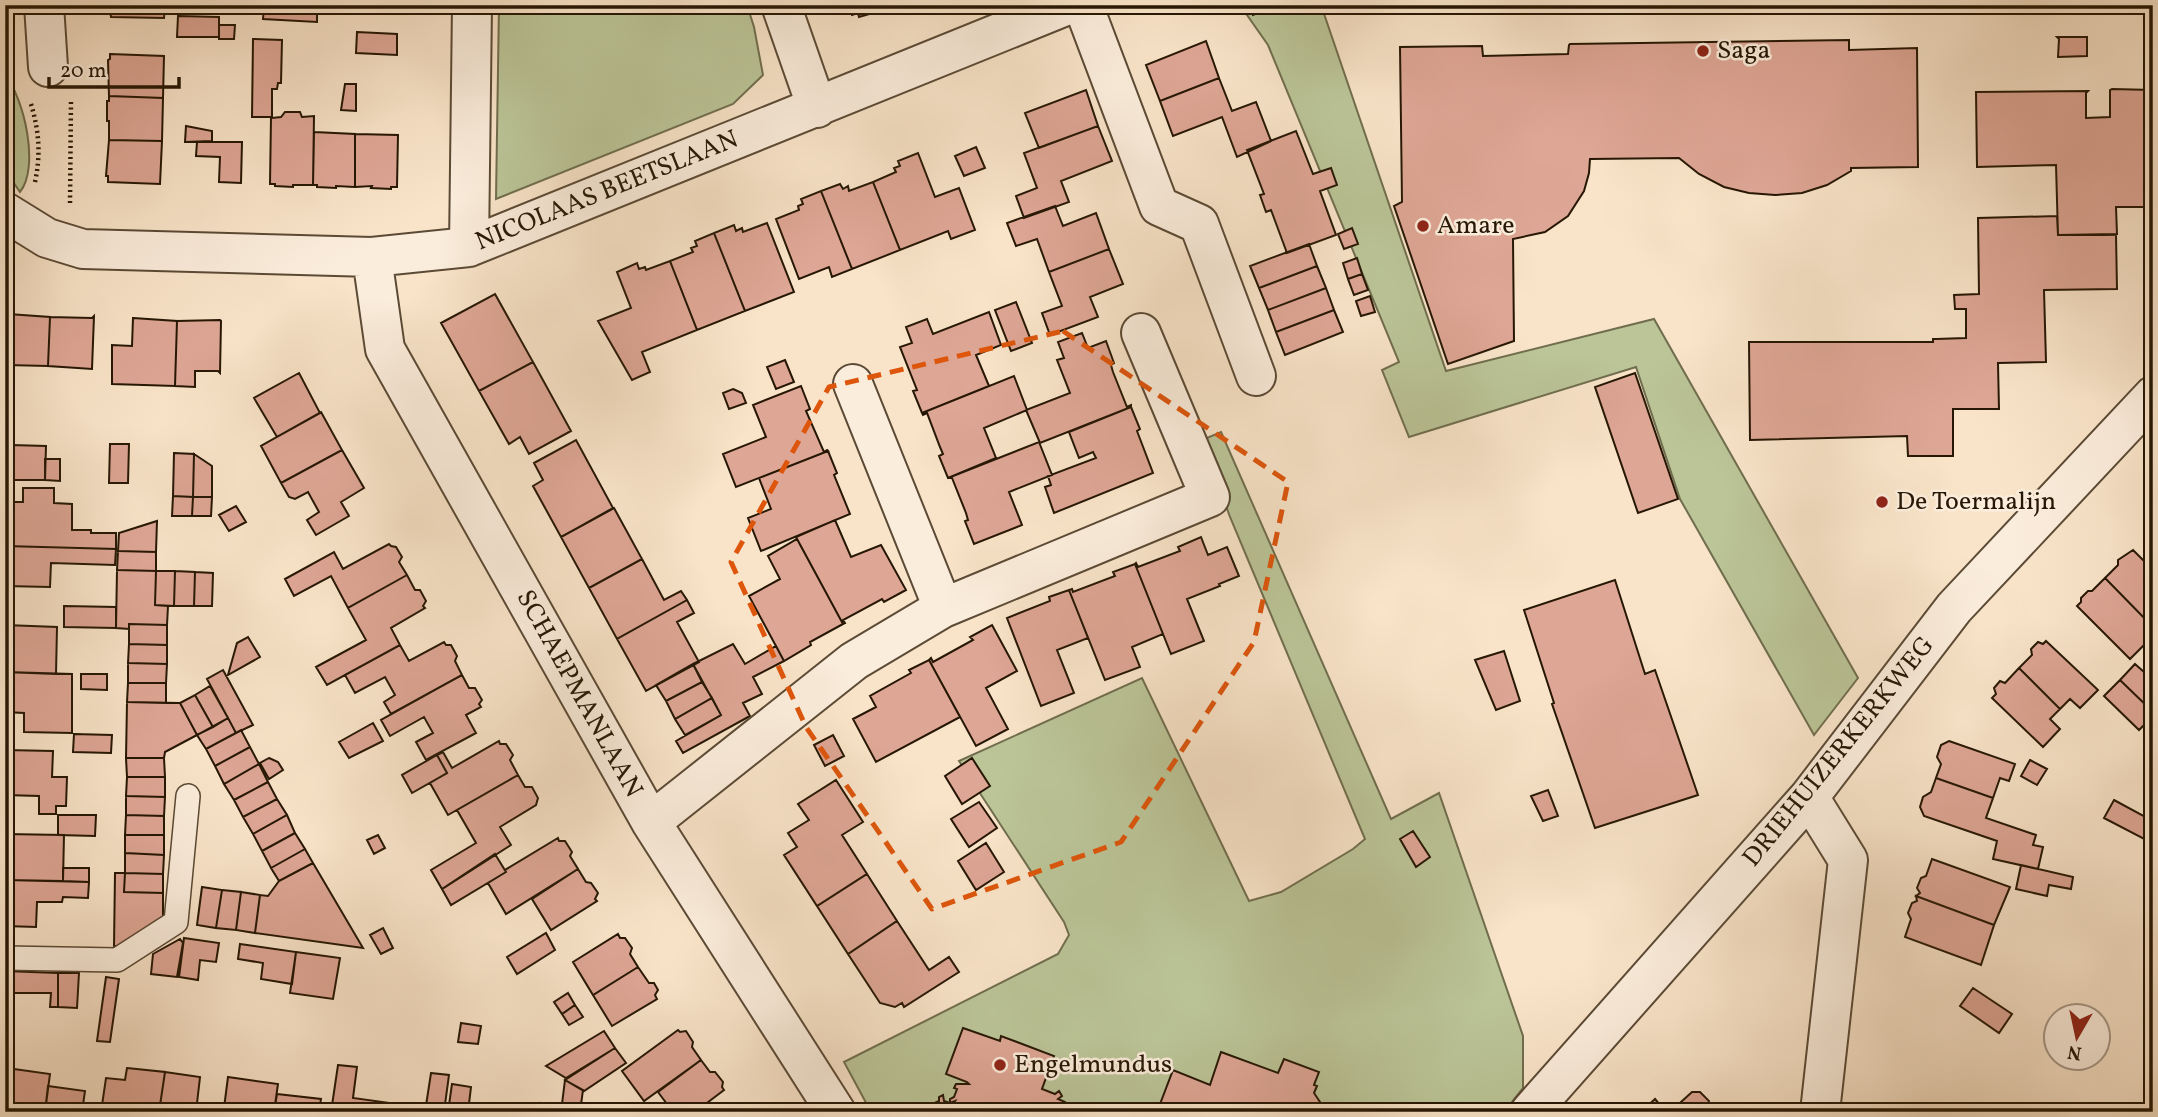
<svg xmlns="http://www.w3.org/2000/svg" width="2158" height="1117" font-family="Vollkorn,serif">
<rect width="100%" height="100%" fill="#f9e4c9"/>
<filter id="stains"><feTurbulence type="fractalNoise" baseFrequency=".00286" numOctaves="4"/><feColorMatrix values="0 0 0 0 .2 0 0 0 0 .09 0 0 0 0 .02 0 0 0 .5 -.17"/></filter>
<radialGradient id="worn" r=".72"><stop offset=".6" stop-color="#630" stop-opacity="0"/><stop offset="1" stop-color="#630" stop-opacity=".3"/></radialGradient>
<path fill="#bbc598" stroke="#706e4e" stroke-width="2" d="M499 5H747L754 27 763 75 733 104 496 199Z
M1240 5H1321L1446 371 1654 319 1858 678 1814 735 1680 499 1636 367 1409 437 1382 370 1399 362 1268 45Z
M5 75C24 98 40 167 20 192L5 170Z
M1221 432 1391 819 1439 793 1523 1036V1088L1504 1112H871L844 1062 1058 954 1069 935 1064 922 959 761 1142 678 1249 901 1281 892 1353 849 1365 839 1230 517 1202 440Z"/>
<path fill="#dea695" stroke="#261704" stroke-width="2" d="M109 5H165L164 18 111 17Z
M264 5H317V22L263 19Z
M849 5H880L874 7 876 12 859 17 858 13 852 15Z
M1250 5H1274V7L1253 15Z
M178 16 219 17V37H177Z
M219 25H235L234 39H219Z
M357 32 397 34V55L356 53Z
M2057 37H2087V56L2058 57 2059 39Z
M253 39 282 40 281 83H278L277 89H272V118L281 117 285 112H300L302 117 314 116 313 185H293V187L275 186V184H270L271 117H252Z
M1849 40V50L1917 48 1918 167 1851 168V171L1827 185 1802 193 1775 195 1749 193 1724 187 1699 174 1679 158 1590 159 1589 173 1584 191 1568 216 1545 232 1513 239 1514 341 1448 364 1394 206 1402 202 1400 47 1482 46 1483 56 1568 54 1569 45 1570 44Z
M1206 41 1219 78 1160 101 1146 65Z
M110 54 164 56 163 98 109 96 108 60 110 59Z
M1219 78 1232 111 1256 102 1271 141 1237 157 1222 117 1173 136 1160 101Z
M345 84H356V111L341 110Z
M2112 89 2153 90V207H2116L2117 234 2058 235 2056 165 1977 167 1976 92 2088 91 2086 93V118L2110 117V90Z
M1086 90 1098 126 1039 148 1025 113Z
M109 96 163 98 162 141 109 140V121H107V101H109Z
M186 126 212 131V141L185 142Z
M1098 126 1112 161 1061 181 1069 202 1024 218 1016 196 1037 188 1024 153Z
M1296 131 1313 174 1331 168 1337 185 1320 191 1336 235 1287 253 1271 210 1266 212 1260 195 1264 194 1247 150Z
M314 132 355 134V187L336 186V188L317 187V185H313Z
M355 134 398 135 397 187H391V189L371 188 372 186 355 187Z
M109 140 162 141 160 184 108 182V176H106Z
M197 142H242L241 183 219 182 220 157 196 156Z
M976 147 985 168 964 176 955 156Z
M918 153 935 197 959 188 975 230 951 239 948 231 900 250 873 182 896 172 894 168 900 166 898 161Z
M873 182 900 250 852 269 821 191 840 184 843 189 848 186 849 191Z
M821 191 852 269 832 277 829 267 799 279 776 219 799 210 798 206 803 204 801 199Z
M1055 206 1063 226 1096 213 1109 249 1049 272 1037 239 1016 246 1007 223Z
M2057 216 2058 235H2116L2117 289 2044 290 2046 362 1998 363 1999 409H1953V456H1908L1907 436 1750 440 1749 342H1933V339H1936L1966 338V309H1955L1954 295 1979 294 1978 218Z
M767 223 794 292 745 311 714 233 734 225 736 231 742 228 743 232Z
M1352 228 1358 244 1344 249 1338 234Z
M714 233 745 311 697 330 670 261 693 252 691 248 697 246 695 241Z
M1309 244 1317 266 1259 288 1250 266Z
M1109 249 1123 284 1090 297 1098 317 1050 335 1042 313 1062 306 1049 272Z
M1357 258 1362 274 1348 279 1343 263Z
M670 261 697 330 642 352 650 372 632 380 598 321 631 308 617 272 637 263 639 269 645 267 646 270Z
M1317 266 1326 288 1268 310 1259 288Z
M1362 274 1368 290 1354 295 1348 279Z
M1326 288 1334 310 1276 332 1268 310Z
M495 294 533 362 479 391 441 323Z
M1370 296 1375 312 1361 316 1356 301Z
M1016 302 1032 343 1011 351 995 310Z
M1334 310 1343 332 1285 355 1276 332Z
M989 312 1001 345 976 355 989 386 922 413 913 391 917 390 900 347 912 343 906 327 927 319 933 334Z
M8 314 50 317 48 366 6 365 5 368 6 315Z
M94 316 92 369 48 366 50 317 92 318Z
M133 318 177 321 175 386 112 384V345L132 346Z
M220 320 221 321 220 373 218 371H195V387L175 386 177 321Z
M1082 333 1088 348 1106 341 1114 363 1111 365 1113 372 1127 407 1131 405V407L1040 443 1026 410 1070 393 1057 360 1064 358 1058 342Z
M785 360 794 382 776 389 767 367Z
M533 362 571 431 529 454 520 437 509 444 479 391Z
M299 373 320 413 277 437 254 398Z
M1635 373 1678 499 1638 513 1595 387Z
M1014 376 1027 410 984 428 996 458 948 478 939 456 943 454 940 447 927 413 923 415 922 413Z
M801 386 810 409 806 411 824 452 827 450 828 451 736 487 723 454 766 437 753 405Z
M733 389 742 393 746 403 729 409 723 393Z
M1131 407 1140 429 1137 431 1153 473 1054 513 1045 487 1051 485 1048 476 1096 458 1093 452 1079 458 1069 432Z
M321 412 342 450 281 483 261 446Z
M576 440 613 508 561 537 533 486 543 480 534 463Z
M1039 442 1052 475 1009 492 1022 525 974 544 965 521 968 520 966 513 952 478H948Z
M110 444H129L128 483H109Z
M11 445 46 446 45 480H10Z
M342 450 364 488 341 502 349 516 316 535 307 520 319 512 308 492 295 499 289 497 281 483Z
M828 451 837 473 834 475 850 514 761 551 748 518 771 509 759 478Z
M174 453 194 454 193 497 173 496Z
M194 454 212 466V497H193Z
M45 459H60V481L45 480Z
M23 488H54V503L72 504V530H91V533H116V549L5 546V502H23Z
M173 496 193 497 192 516H172Z
M193 497H212L211 516H192Z
M236 506 246 522 229 531 219 515Z
M614 508 642 559 589 588 561 537Z
M835 520 851 557 881 545 906 590 884 602 882 599 843 620 845 623 843 624 796 537Z
M157 521 156 552 118 551 119 533Z
M1201 537 1208 555 1227 547 1239 576 1219 584 1220 586 1187 599 1204 641 1171 654 1135 564 1136 563 1138 567 1180 551 1178 547Z
M797 539 843 624 810 642 811 645 784 661 749 596 780 579 768 556Z
M389 544 391 546 396 547 402 557 399 562 407 575 348 608 331 576 294 596 285 579 334 552 343 569Z
M5 546 116 549 115 565 51 563 50 587 5 586Z
M2133 550 2153 570V627L2105 578 2118 565V560Z
M118 551 156 552V571L117 570Z
M642 559 664 600 681 591 687 600 617 639 589 588Z
M1135 564 1163 634 1132 647 1140 667 1105 680 1069 590 1072 589 1073 592 1115 576 1113 572Z
M117 570 156 571 155 605 168 606 167 625 129 624V629L116 628Z
M156 571H175L174 606 155 605Z
M175 571 195 572 194 606H174Z
M195 572 213 573 212 606H194Z
M407 575 415 590H420L426 601 423 606 425 608 391 628 400 645 327 685 316 667 366 640 348 608Z
M2105 578 2153 627V636L2130 659 2077 606 2081 602V598L2088 591H2092Z
M1615 580 1645 674 1655 670 1698 795 1595 828 1552 704 1554 703 1524 610Z
M1069 590 1088 638 1057 650 1074 693 1041 706 1007 618 1050 601 1049 597Z
M687 600 694 613 677 622 699 662 646 691 617 639Z
M64 606 116 607V628L64 627Z
M129 624 167 625V645L129 644Z
M5 625 57 627 56 674 5 672Z
M992 625 1017 671 986 688 1008 729 976 746 929 660 931 658 933 662 973 640 970 637Z
M248 637 260 657 228 675 237 643Z
M2046 641 2098 690 2080 708 2070 699 2060 709 2019 668 2032 655 2031 649 2038 642 2043 644Z
M444 642 446 645H451L457 656 455 661 462 675 391 714 384 702 395 695 385 677 355 693 345 675 400 645 409 661Z
M129 644 167 645V664L128 663Z
M733 644 745 664 776 646 784 661 753 677 762 694 743 703 750 716 683 753 676 741 721 715 693 664Z
M1504 651 1520 701 1496 710 1475 660Z
M929 660 960 717 876 762 853 719 876 707 870 696 911 673 909 670Z
M128 663 167 664 166 683H128Z
M693 664 702 682 666 701 656 685Z
M2135 664 2153 680V712L2120 680Z
M2019 668 2060 709 2050 719 2060 729 2043 747 1992 698 1996 694 1994 688 2000 681 2005 683Z
M223 670 253 725 236 733 207 679Z
M5 672 72 674V733L24 732V713L5 712Z
M81 674H107V690L81 689Z
M462 675 469 688H475L482 700 479 704 481 707 466 715 476 733 426 760 416 742 433 733 424 717 390 736 381 720Z
M2120 680 2153 712V716L2139 730 2104 696Z
M702 682 712 698 675 719 666 701Z
M128 683H166V703L127 702Z
M210 686 228 718 213 727 195 695Z
M195 695 213 727 197 735 180 703Z
M712 698 721 715 685 735 675 719Z
M127 702 180 703 197 735 165 752 164 758H126Z
M228 718 236 733 206 749 197 735Z
M373 723 383 741 349 758 339 742Z
M241 730 250 747 215 766 206 749Z
M74 734 112 735 111 753 73 752Z
M833 735 844 756 825 766 814 745Z
M499 741 500 744H506L513 755 510 760 518 775 448 815 430 783 447 773 437 755 443 752 452 768Z
M1949 741 2015 764 2009 781 2000 778 1993 798 1936 778 1941 764 1937 757 1941 745Z
M250 747 259 764 224 784 215 766Z
M5 750 53 751 52 777H67L66 806H56V814H39V796L5 795Z
M437 755 447 773 412 793 402 775Z
M126 758H164L165 777H127Z
M269 758 278 762 283 770 269 779 260 763Z
M972 758 990 786 962 804 945 776Z
M2030 760 2047 769 2037 785 2021 776Z
M259 764 268 782 234 800 224 784Z
M518 775 525 787H532L538 798 536 805 500 827 511 845 442 889 431 870 476 843 457 810Z
M127 777H165V797L126 796Z
M1936 778 1993 798 1986 818 2036 835 2033 845 2043 847 2038 869 1993 859 1997 841 1924 816 1920 807 1923 797 1931 792Z
M836 780 863 822 842 835 867 874 817 906 784 855 797 847 788 833 809 820 798 804Z
M268 782 277 799 243 817 234 800Z
M1548 790 1558 816 1543 821 1531 796Z
M126 796 165 797 164 816 126 815Z
M277 799 287 815 253 834 243 817Z
M2114 800 2153 821V831L2148 841 2104 818Z
M979 802 997 828 969 847 951 819Z
M58 815H96L95 836 58 835Z
M126 815 164 816V835H125Z
M287 815 295 833 262 851 253 834Z
M1413 831 1430 857 1416 867 1400 839Z
M295 833 305 849 271 868 262 851Z
M5 834 64 835 63 881 5 880Z
M125 835H164V855L125 853Z
M378 835 385 848 374 854 367 840Z
M558 838 559 841H565L572 852 570 856 578 869 506 914 488 883 506 872 505 870Z
M986 843 1004 872 976 890 958 861Z
M305 849 313 863 279 881 271 868Z
M125 853 164 855 163 874 125 873Z
M495 854 506 872 451 905 442 889Z
M1932 859 2010 887 1994 925 1916 896 1920 893 1917 888 1921 878 1926 876Z
M313 863 363 948 255 933 260 895 268 896 279 881Z
M2021 865 2073 877 2071 889 2049 885 2047 896 2016 889Z
M63 868H89V882L63 881Z
M578 869 586 882 591 883 598 893 595 899 597 901 551 930 532 899Z
M115 873H125L124 892 163 893V920L120 946H114Z
M125 873 163 874V893L124 892Z
M867 874 897 921 848 954 817 906Z
M5 880 89 882 88 898 63 897 62 902H37L36 927 5 926Z
M202 887 222 890 216 928 197 925Z
M222 890 241 892 236 930 216 928Z
M241 892 260 895 255 933 236 930Z
M1916 896 1994 925 1981 965 1905 937 1911 919 1908 913 1912 903 1917 901Z
M897 921 929 970 949 957 959 972 904 1007 902 1003 895 1007 880 1003 848 954Z
M383 928 393 948 381 954 370 935Z
M546 933 555 950 517 974 507 957Z
M618 934 620 938H625L632 948 630 954 638 967 593 995 573 962Z
M184 938 219 943 216 962 200 960 198 980 179 977Z
M180 939 183 943 177 977 151 974 153 954Z
M240 944 296 952 292 984 261 979 263 963 238 959Z
M296 952 340 958 333 999 290 993Z
M638 967 649 983H654L658 990 655 995 657 999 612 1026 593 995Z
M5 971 58 973V1007H50L51 993H5Z
M58 973H79L77 1008 58 1007Z
M106 977 119 979 110 1042 97 1041Z
M1973 988 2012 1014 1999 1033 1960 1006Z
M568 993 575 1005 562 1014 554 1002Z
M575 1005 583 1017 569 1025 562 1014Z
M461 1023 481 1026 478 1044 458 1042Z
M963 1028 1000 1041 1001 1036 1054 1056 1042 1089 1055 1094 1059 1091 1062 1096 1058 1099 1065 1102 1061 1112H920L916 1110 917 1106 924 1108 939 1101V1097L943 1095 944 1101 953 1104 955 1101 950 1103V1099L954 1097 957 1089 954 1088 956 1084H969L967 1082 946 1074Z
M678 1030 680 1032 686 1031 693 1042 692 1047 701 1060 644 1101 622 1071Z
M604 1031 615 1048 566 1078 546 1066Z
M615 1048 626 1063 584 1091 565 1080Z
M1221 1052 1278 1073 1284 1059 1319 1072 1314 1085 1317 1086 1314 1093 1320 1102 1316 1111 1157 1112 1173 1070 1210 1085Z
M701 1060 710 1072H715L723 1082 722 1087 724 1090 695 1112H673L658 1092Z
M338 1065 357 1067 353 1098 390 1103 389 1112H331Z
M127 1068 165 1072 159 1112H101L106 1078 125 1080Z
M14 1069 50 1074 45 1112H7Z
M165 1072 200 1077 196 1112H159Z
M431 1073 449 1075 444 1112H425Z
M228 1077 278 1084 274 1112H217L218 1107 224 1108Z
M565 1080 583 1090 580 1112H561Z
M452 1084 471 1087 468 1112H448Z
M48 1086 85 1091 82 1112H45Z
M1692 1092H1700L1709 1101 1707 1110 1709 1112H1670Z
M277 1094 321 1099 319 1112H274Z
M1655 1099 1666 1112H1641Z
M540 1103 562 1106 561 1112H539Z
M390 1106 425 1111V1112H389Z"/>
<g fill="none" stroke-linecap="round" stroke-linejoin="round">
<g stroke="#5b4a35" stroke-width="26">
<path id="service" d="M5 958 117 960 176 922 188 796"/>
</g>
<g stroke="#5b4a35" stroke-width="42">
<path id="minor" d="M44 5 48 67
M781 5 817 108
M1083 5 1159 206 1199 224 1256 376
M5 212 47 238 83 249 372 257 469 247 1068 5
M469 247 472 5
M372 257 385 349 651 822 836 1112
M853 384 943 608
M1809 797 1848 860 1820 1112
M651 822 854 661 943 608 1210 497 1141 333
M1530 1112 1809 797 1954 608 2153 396"/>
</g>
<path stroke="#261704" stroke-width="4.5" stroke-dasharray="2 3.5" stroke-linecap="butt" d="M31 104C39 131 41 154 35 182
M70 203 71 100"/>
<use href="#service" stroke="#fbeddc" stroke-width="23"/>
<use href="#minor" stroke="#fbeddc" stroke-width="38"/>
</g>
<path fill="none" stroke="#de560c" stroke-width="5" stroke-dasharray="14 9" stroke-linejoin="round" d="M1063 331 1288 482 1254 642 1121 842 932 909 806 727 731 562 829 387Z"/>
<g fill="#8f2418" stroke="#fbeddc" stroke-width="2.5">
<circle cx="1703" cy="51" r="7"/>
<circle cx="1423" cy="226" r="7"/>
<circle cx="1882" cy="502" r="7"/>
<circle cx="1000" cy="1065" r="7"/>
</g>
<g text-anchor="middle" dominant-baseline="central" stroke-width="5" stroke-linejoin="round" paint-order="stroke">
<g font-size="26" fill="#261704" stroke="#fbeddc" text-anchor="start">
<text x="1717" y="51">Saga</text>
<text x="1437" y="226">Amare</text>
<text x="1896" y="502">De Toermalijn</text>
<text x="1014" y="1065">Engelmundus</text>
</g>
<g font-size="26" fill="#261704" stroke="#fbeddc">
<text transform="translate(607 191) rotate(-22)">NICOLAAS BEETSLAAN</text>
<text transform="translate(579 694) rotate(61)">SCHAEPMANLAAN</text>
<text transform="translate(1839 752) rotate(-51)">DRIEHUIZERKERKWEG</text>
</g>
</g>
<rect width="2158" height="1117" fill="none" stroke="#f9e4c9" stroke-width="28"/>
<rect x="7" y="7" width="2144" height="1103" fill="none" stroke="#261704" stroke-width="3.5"/>
<rect x="14" y="14" width="2130" height="1089" fill="none" stroke="#261704" stroke-width="2"/>
<g transform="translate(2077 1037) rotate(189)"><circle r="33" fill="#fbeddc" stroke="#a69786" stroke-width="2"/>
<path d="M0-5L12 26L0 18L-12 26Z" fill="#8f2418"/>
<text y="-10" font-size="19" font-weight="bold" text-anchor="middle" fill="#261704">N</text>
</g>
<path d="M49 77v10h130v-10" fill="none" stroke="#261704" stroke-width="3.5"/>
<text x="60" y="77" font-size="21" fill="#261704" stroke="#fbeddc" stroke-width="5" paint-order="stroke">20 m</text>
<rect width="100%" height="100%" filter="url(#stains)"/>
<rect width="100%" height="100%" fill="url(#worn)"/>
</svg>
